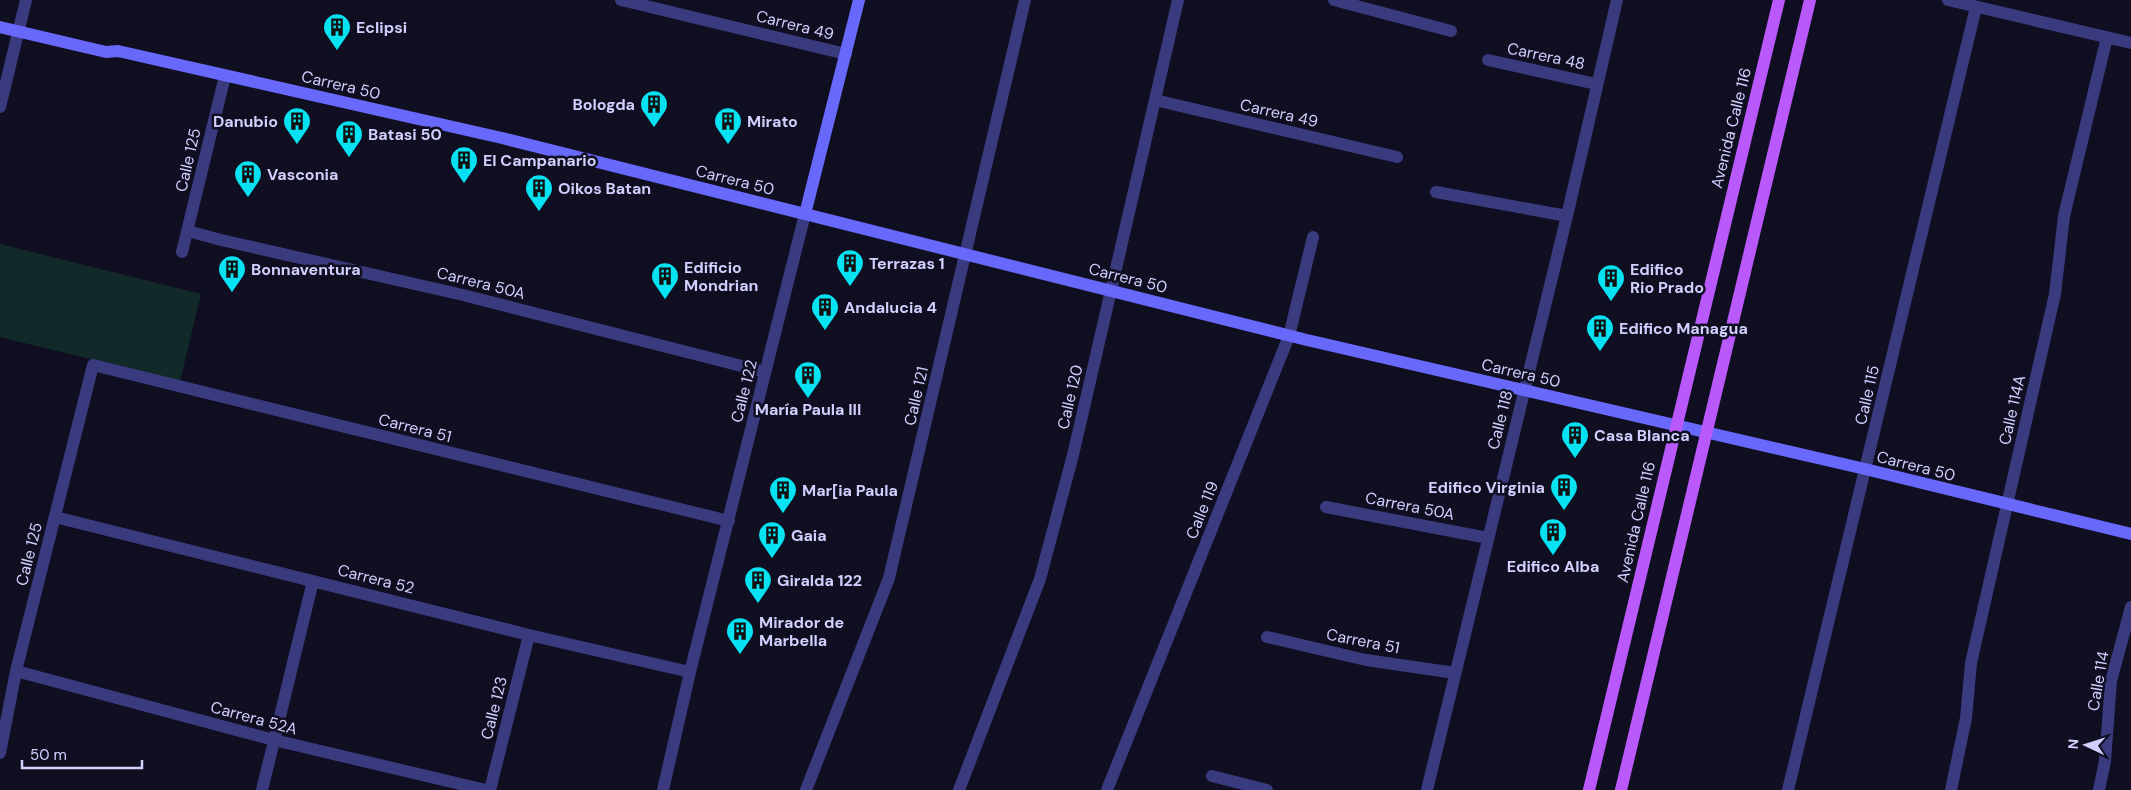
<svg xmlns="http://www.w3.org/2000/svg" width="2131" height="790" font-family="'DM Sans',sans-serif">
<rect width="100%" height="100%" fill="#100e21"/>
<path fill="#112a29" d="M0 244 201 294 180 381 0 337Z"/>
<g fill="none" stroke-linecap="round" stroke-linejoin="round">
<path stroke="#3a3a7f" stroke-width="12" d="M621 0 846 54
M1334 0 1451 31
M1948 0 2131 43
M1488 60 1596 84
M1155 100 1397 157
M0 107 26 0
M1436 192 1567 216
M188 231 221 240 463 295 765 372
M182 252 225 76
M1326 507 1488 538
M55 517 529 635 690 672
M1267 637 1366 660 1455 673
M16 671 274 740 486 790
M0 753 16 671 93 365 729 521
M1212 776 1267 790
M262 790 313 581
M490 790 529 635
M663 790 690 672 805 214
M806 790 889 578 1025 0
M959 790 1040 579 1073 455 1178 0
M1107 790 1289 336 1313 237
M1427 790 1567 216 1617 0
M1788 790 1976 7
M1951 790 1966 718 1971 663 2055 294 2064 216 2107 37
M2099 790 2105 761 2111 681 2131 607"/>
<path stroke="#6869fb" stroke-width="12" d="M0 27 106 52 118 51 502 138 1307 340 1865 469 2131 534
M805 214 859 0"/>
<path stroke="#b959fb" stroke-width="12" d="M1589 790 1779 0
M1621 790 1810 0"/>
</g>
<defs>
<g id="building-pin" transform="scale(1.4375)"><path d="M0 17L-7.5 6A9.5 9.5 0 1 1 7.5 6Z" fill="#06e2f2" stroke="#100e21"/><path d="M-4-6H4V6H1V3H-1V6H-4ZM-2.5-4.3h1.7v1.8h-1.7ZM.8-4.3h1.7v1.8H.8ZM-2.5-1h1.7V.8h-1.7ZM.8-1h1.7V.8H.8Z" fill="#111"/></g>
</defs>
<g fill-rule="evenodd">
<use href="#building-pin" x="337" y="27"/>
<use href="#building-pin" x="654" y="104"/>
<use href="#building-pin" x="297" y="121"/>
<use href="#building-pin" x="728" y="121"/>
<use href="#building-pin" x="349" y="134"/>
<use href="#building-pin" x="464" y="160"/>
<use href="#building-pin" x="248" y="174"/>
<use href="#building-pin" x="539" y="188"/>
<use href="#building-pin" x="850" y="263"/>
<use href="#building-pin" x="232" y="269"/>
<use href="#building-pin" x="665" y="276"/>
<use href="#building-pin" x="1611" y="278"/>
<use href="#building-pin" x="825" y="307"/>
<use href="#building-pin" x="1600" y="328"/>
<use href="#building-pin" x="808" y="375"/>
<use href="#building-pin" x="1575" y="435"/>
<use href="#building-pin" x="1564" y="487"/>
<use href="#building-pin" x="783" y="490"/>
<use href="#building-pin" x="1553" y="532"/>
<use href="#building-pin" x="772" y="535"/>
<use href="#building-pin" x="758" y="580"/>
<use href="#building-pin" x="740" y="631"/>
</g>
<g text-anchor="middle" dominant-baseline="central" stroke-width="5" stroke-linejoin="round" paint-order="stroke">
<g font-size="16" fill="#d2cffe" stroke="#100e21">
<text transform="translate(795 25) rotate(14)">Carrera 49</text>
<text transform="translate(1546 56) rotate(12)">Carrera 48</text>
<text transform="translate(341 85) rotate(13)">Carrera 50</text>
<text transform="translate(1279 113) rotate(13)">Carrera 49</text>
<text transform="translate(1731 128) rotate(-76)">Avenida Calle 116</text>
<text transform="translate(188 160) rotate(-77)">Calle 125</text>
<text transform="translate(735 180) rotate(14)">Carrera 50</text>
<text transform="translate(1128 278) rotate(14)">Carrera 50</text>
<text transform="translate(481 283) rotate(14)">Carrera 50A</text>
<text transform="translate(1521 373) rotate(13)">Carrera 50</text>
<text transform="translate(744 391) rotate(-76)">Calle 122</text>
<text transform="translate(1867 395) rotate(-77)">Calle 115</text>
<text transform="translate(916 396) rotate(-77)">Calle 121</text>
<text transform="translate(1070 397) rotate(-77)">Calle 120</text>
<text transform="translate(2012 410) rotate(-77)">Calle 114A</text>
<text transform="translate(1500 420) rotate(-76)">Calle 118</text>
<text transform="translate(415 428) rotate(14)">Carrera 51</text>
<text transform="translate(1916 466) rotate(14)">Carrera 50</text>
<text transform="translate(1410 506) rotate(11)">Carrera 50A</text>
<text transform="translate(1202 510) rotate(-68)">Calle 119</text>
<text transform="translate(1636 522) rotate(-77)">Avenida Calle 116</text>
<text transform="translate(29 554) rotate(-76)">Calle 125</text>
<text transform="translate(376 579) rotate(14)">Carrera 52</text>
<text transform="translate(1363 641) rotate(11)">Carrera 51</text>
<text transform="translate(2098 681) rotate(-80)">Calle 114</text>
<text transform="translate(494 708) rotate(-76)">Calle 123</text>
<text transform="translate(254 718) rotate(15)">Carrera 52A</text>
</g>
<g font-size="16" font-weight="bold" fill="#d2cffe" stroke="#100e21" text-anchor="start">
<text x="356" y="27">Eclipsi</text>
<text x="635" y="104" text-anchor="end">Bologda</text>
<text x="278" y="121" text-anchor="end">Danubio</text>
<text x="747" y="121">Mirato</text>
<text x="368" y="134">Batasi 50</text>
<text x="483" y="160">El Campanario</text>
<text x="267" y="174">Vasconia</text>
<text x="558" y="188">Oikos Batan</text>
<text x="869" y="263">Terrazas 1</text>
<text x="684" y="267">Edificio<tspan x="684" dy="18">Mondrian</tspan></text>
<text x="251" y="269">Bonnaventura</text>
<text x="1630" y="269">Edifico<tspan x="1630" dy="18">Rio Prado</tspan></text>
<text x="844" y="307">Andalucia 4</text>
<text x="1619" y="328">Edifico Managua</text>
<text x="808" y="409" text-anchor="middle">María Paula III</text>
<text x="1594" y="435">Casa Blanca</text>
<text x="1545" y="487" text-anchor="end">Edifico Virginia</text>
<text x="802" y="490">Mar[ia Paula</text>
<text x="791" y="535">Gaia</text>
<text x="1553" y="566" text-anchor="middle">Edifico Alba</text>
<text x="777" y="580">Giralda 122</text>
<text x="759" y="622">Mirador de<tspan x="759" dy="18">Marbella</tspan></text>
</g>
</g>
<g transform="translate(2086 745) rotate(274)" stroke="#100e21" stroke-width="4" paint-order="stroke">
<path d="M0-4L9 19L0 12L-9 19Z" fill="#d2cffe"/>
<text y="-8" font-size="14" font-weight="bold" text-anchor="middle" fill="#d2cffe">N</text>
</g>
<path d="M22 760v8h120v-8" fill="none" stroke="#d2cffe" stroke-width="2.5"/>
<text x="30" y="760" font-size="15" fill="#d2cffe" stroke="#100e21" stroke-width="4" paint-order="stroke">50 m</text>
</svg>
